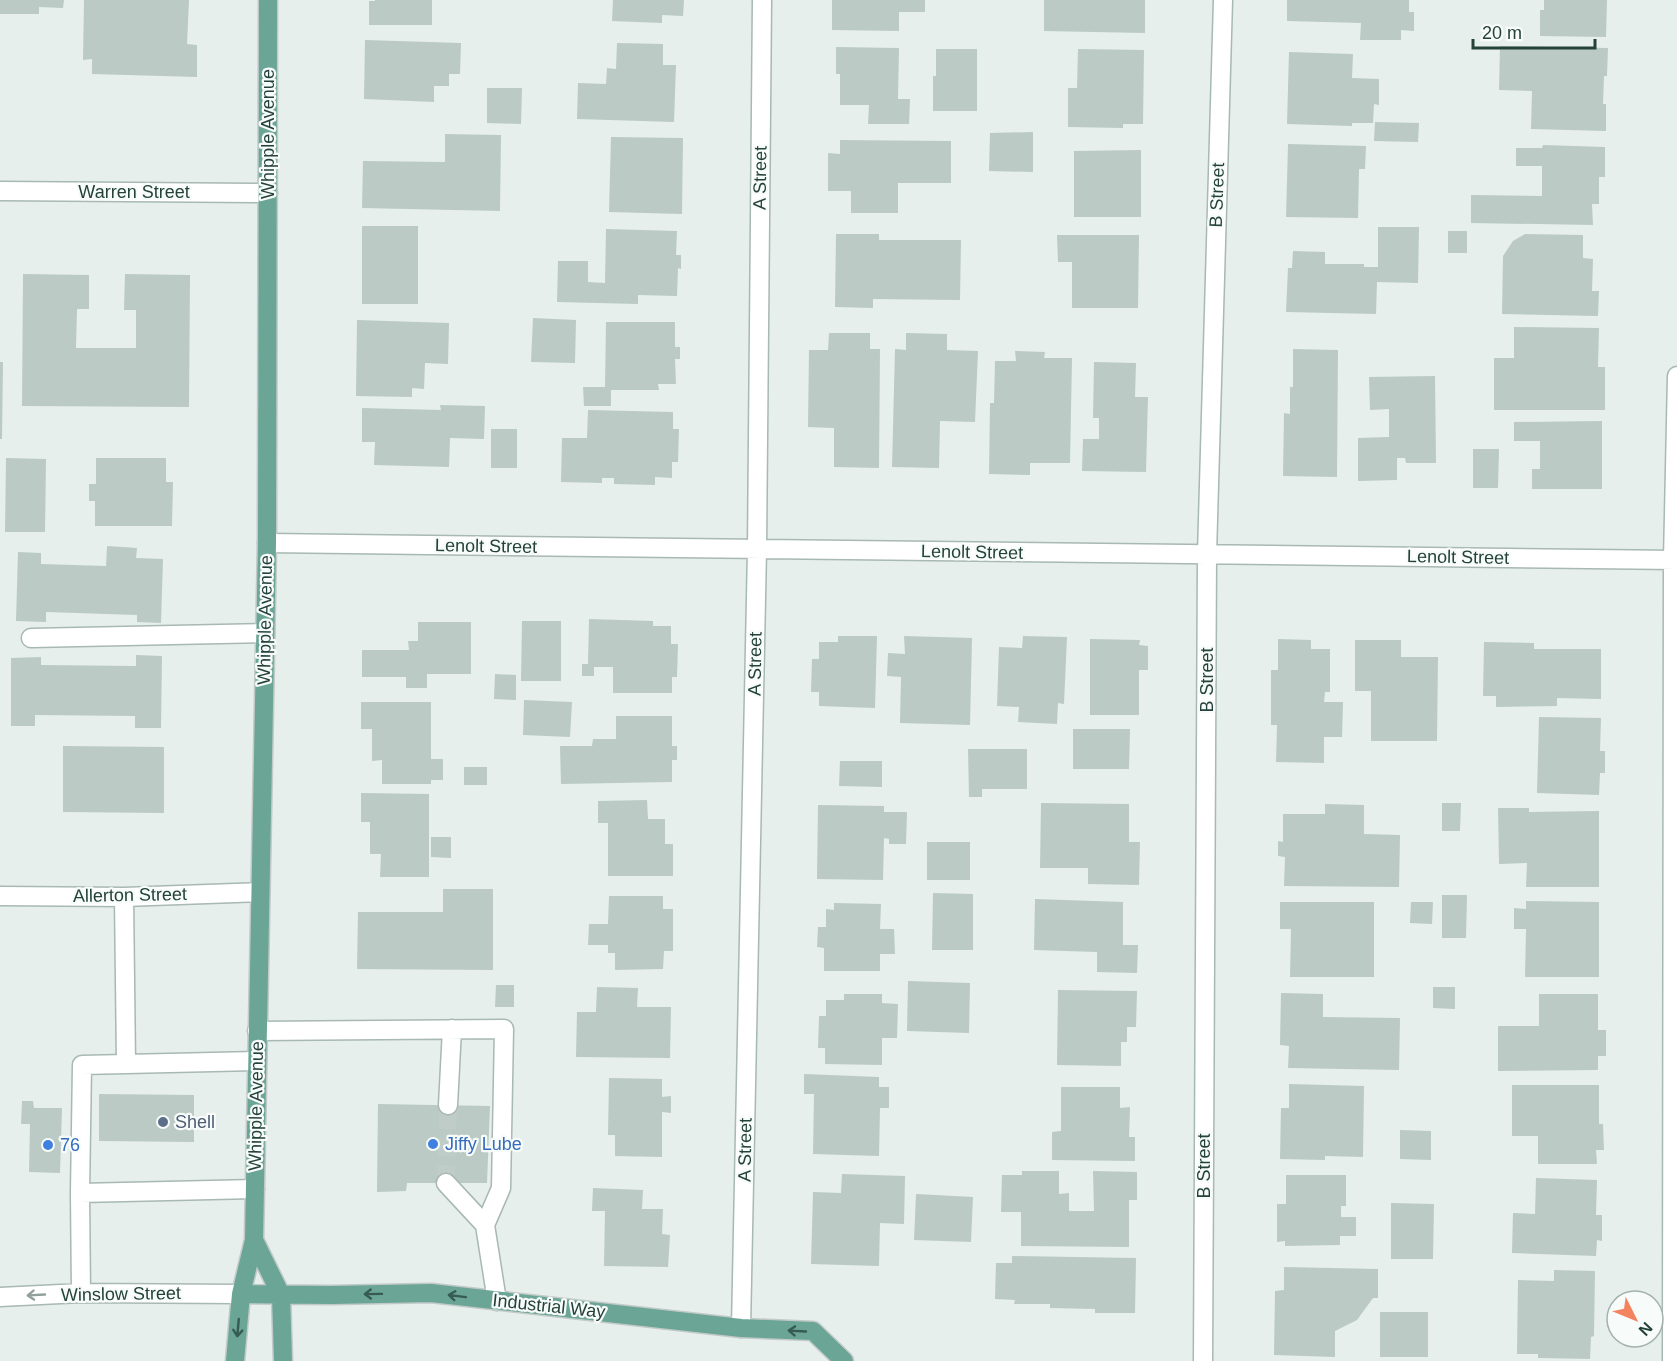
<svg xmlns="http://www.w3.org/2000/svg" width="1677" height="1361" font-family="Arial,sans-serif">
<rect width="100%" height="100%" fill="#e6efeb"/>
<path fill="#bbcac4" d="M0 0H64L63 8 39 7V14H0Z
M84 0H189L187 44 197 45V77L92 74V59L83 60Z
M375 0H432V25H369V1H375Z
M613 0H684L683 16 662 15V23L612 21Z
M832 0H925V12H899V31L832 30Z
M1044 0H1145V33L1044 31Z
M1287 0H1409V12H1414V31L1401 30V40H1360L1361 23 1287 21Z
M1544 0H1607L1606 37 1540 36V10H1544Z
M365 40 461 43 460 74H449V86H434V102L364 99Z
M617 43 663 44V65H676L674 122 577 119 578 83 606 84 607 68 616 69Z
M1500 46 1608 48 1607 76H1604L1603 104H1606V131L1531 129 1532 91 1499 90Z
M836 47 899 48 898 99H910L909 124H868L869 105H840V74H836Z
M936 49H977V111H933V76H936Z
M1078 49 1144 50 1143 124H1123V128L1068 127V88H1077Z
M1289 52 1353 54 1352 78 1379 79V105L1374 104 1373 123H1352V126L1287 124Z
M487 88H522L521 124 487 123Z
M1375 122 1419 123 1418 142 1374 141Z
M1033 132V172L989 171 990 133Z
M445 134 501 135 500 211 362 208 363 161 445 162Z
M611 137 683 138 682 214 609 212Z
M840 140 951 141V183H898V213H851V191H828V153L840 154Z
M1288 144 1366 146 1365 169H1359L1358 218 1286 217Z
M1543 145 1605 147V177H1599V204H1592L1593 225 1471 223V195L1542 196V166H1516V148H1542Z
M1141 150V217H1074V151Z
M362 226H418V304H362Z
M1378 227H1419L1418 283 1377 282 1376 314 1286 312 1288 268H1292L1293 251 1325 252V264H1364V267H1378Z
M606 229 677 231 676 255H681V269L678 268 677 296 638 295V304L557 302 558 261H588V282L605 283Z
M1448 231H1467V253H1448Z
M836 234H879V240H961L960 300 873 299V308L835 307Z
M1525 234 1583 235V258L1593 259 1592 291H1599L1598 316 1502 314 1503 256 1513 241Z
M1057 235H1139L1138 308H1072V262H1058Z
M23 274 89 275V309H77L76 348H136V310H124L125 274 190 275 189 407 22 406Z
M533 318 576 320 575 363 531 362Z
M357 320 449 323 448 364 425 363 424 389 412 388V397L356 396Z
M606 322H675V347H680V359H675L676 384H658L659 390H611V406H584L583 387H605Z
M1514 327 1599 328 1598 367H1605V410H1494V358H1514Z
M829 333H870V349H880L879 468 834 467V428L808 427 809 350H828Z
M906 333 947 334V350L978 351 975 422 940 421 939 468 892 467 895 349 906 350Z
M1293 349 1338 350 1337 477 1283 476 1284 413 1290 414V387H1293Z
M1015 351 1045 352 1044 358H1072L1070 463H1030V475L989 474 990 403H994L995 361H1016Z
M0 362H3L2 439H0Z
M1094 362 1136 363 1135 397H1148L1146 472 1082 471 1083 439H1099V418H1093Z
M1435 376 1436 463H1406L1405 458H1397V480L1358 481V438L1389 437V409L1370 410 1369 377Z
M440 405 485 406 484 439 450 438 449 467 374 465 375 442H362V408L441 410Z
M588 410 673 412V429H679L678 462H672V478L655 477V485L614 484V478H602V483L561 482 562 438H587Z
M1602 421V489H1532V469H1540V441H1514V422Z
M491 429H517V468H491Z
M1473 449H1499L1498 488H1473Z
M6 458 46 459 45 532H5Z
M96 458H166V482H173L172 526H95V501H89V484H96Z
M107 546 137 548 136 558 163 559 161 623 137 622V615L46 612V622L16 621 18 552 41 553V564L106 566Z
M589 619 653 621V626H671V644H678L677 677H672V693H613V667H594V676H582V664H588Z
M522 621H561V681H521Z
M418 622H471V674H427V688H406V677H362V650H409L408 641H418Z
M838 636H877L875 708 819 706V692H811L812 659H819V642H838Z
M904 636 972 638 970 725 900 723 901 677 887 676 888 653 905 654Z
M1023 636 1067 637 1064 704 1058 703 1057 724 1018 722 1019 707 997 706 999 647 1022 648Z
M1090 639 1140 640 1139 645 1148 646V670H1139V715H1090Z
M1278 639 1311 640V649H1330V692H1325L1324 702H1343L1342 737H1324V763L1276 762 1277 725H1271V670H1278Z
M1355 640H1401V657H1438L1437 741H1371V691H1355Z
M1484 642 1534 643V649H1601V699L1557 698V706L1496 707V696H1483Z
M136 655 162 656 161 728H135V716L35 715V726H11V658L41 657V665L136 666Z
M495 674 516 675V700L494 699Z
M524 700 572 702 570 737 523 735Z
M361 702H431V759H443V780H431V784H382V760L372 761V729H361Z
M616 716H672V746H677V760H672V782L561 784 560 746H592L593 739H616Z
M1539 717 1601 718 1600 751H1605V773H1600L1599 795 1537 793Z
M1073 729H1130L1129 769H1073Z
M63 746 164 747V813L63 812Z
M968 749H1027V789H982V797H969Z
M840 761H882V787L839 786Z
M464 767H487V785H464Z
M361 793 429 794V877H380L381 854H370V822H361Z
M647 800 648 819H665V844H673V876H608V823H598V801Z
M1041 803 1129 804V842H1140L1139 885 1088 884V868H1040Z
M1442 803H1461L1460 831H1442Z
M1325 804 1364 805V834L1400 835 1399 887 1284 886 1285 857 1278 856V841L1283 842V814H1325Z
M818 805 884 806V812H907L906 844H889V839L884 838 883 880 817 879Z
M1498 808H1529V812L1599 811V887H1526L1527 863 1499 864Z
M431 837H451V858L431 857Z
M927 842H970V880H927Z
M443 889H493V970L357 969 358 912H443Z
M933 893 973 894V950H932Z
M1442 895H1467L1466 938H1442Z
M609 896H663V909H673V951H664L663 969 615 970V953H608V945H588L589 924H608Z
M1035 899 1123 902V945H1138L1137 973 1097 972V952L1034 950Z
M1526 901 1599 902V977H1525L1526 929H1514V908L1526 909Z
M1280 902H1374V977H1290L1291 929H1280Z
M1411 902H1433L1432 924 1410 923Z
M834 903 881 904 880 929H894L895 954H880V971H824V948L817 947 818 927H826V909L834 910Z
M908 981 970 983 969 1033 907 1031Z
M496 985H514V1007H495Z
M597 987 638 988 637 1007H671L670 1058 576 1057 577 1012H596Z
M1433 987H1455V1009L1433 1008Z
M1058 990 1137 991 1136 1027H1127V1042H1121V1066L1057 1065Z
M1281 993 1323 994V1017L1400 1018 1399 1070 1288 1068 1289 1046 1280 1045Z
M844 994H882V1003L898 1004 897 1038H882V1065L825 1064V1048H818L819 1016H826V1000H844Z
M1539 994H1598V1030H1606V1056H1598V1070L1498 1071V1026H1539Z
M804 1074 879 1077V1087H889V1108H880L879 1156 813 1154 814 1094H804Z
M609 1078 662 1079V1097L671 1096V1113L662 1112V1157L615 1156V1135H608Z
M1289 1084 1364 1086 1363 1157 1325 1156V1160L1280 1159 1281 1108H1289Z
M1512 1085H1599V1124H1603L1604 1150H1596L1597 1164H1538V1136H1512Z
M1061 1087H1120V1108L1130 1107 1129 1137H1135V1161L1052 1160V1132L1061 1131Z
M99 1094 194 1095V1142L99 1141Z
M22 1101H33L34 1108H62L60 1173 29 1172 30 1124H21Z
M378 1104 490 1106 487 1183H407L406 1191 377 1192Z
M1400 1130 1431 1131V1160L1400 1159Z
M1022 1171H1059V1194L1069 1193V1211H1094L1093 1171 1137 1172V1200H1129V1247L1021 1246V1212H1001L1002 1175H1022Z
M842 1174 905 1176 904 1224 880 1223 879 1266 811 1264 813 1192 841 1193Z
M1286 1175H1346V1206H1341V1217H1356V1236H1340V1245L1285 1246V1241L1277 1242V1204H1286Z
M1536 1178 1597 1180 1596 1215H1602V1241L1597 1240 1596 1256 1512 1253 1513 1213 1535 1214Z
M593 1188 643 1190 642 1209H663L662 1234 670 1235 668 1267 604 1266 605 1211H592Z
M916 1194 973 1197 971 1242 914 1240Z
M1391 1203 1434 1204 1433 1259H1391Z
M1012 1256 1136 1258 1135 1313H1095V1309L1050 1308V1304H1014L1015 1300 995 1299 996 1263H1012Z
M1284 1267 1378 1269V1298H1373L1357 1320 1335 1331V1357L1274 1355 1275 1291 1284 1290Z
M1554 1270 1595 1271 1594 1336 1591 1337 1590 1359 1538 1358V1354H1517L1518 1280 1554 1281Z
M1380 1312H1428V1357H1380Z"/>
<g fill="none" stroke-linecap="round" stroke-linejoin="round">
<path stroke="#bfccc8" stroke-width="18" stroke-dasharray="18 9" stroke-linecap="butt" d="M446 1183 448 1105"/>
<g stroke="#a8b8b2" stroke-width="21">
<path id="minor" d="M0 191 268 193
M267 543 1677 560
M31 638 265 633
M0 896 124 897 260 892
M257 1031 504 1029 501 1188 485 1225
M126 1064 256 1061
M448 1105 452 1029
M446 1183 485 1225 497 1301
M80 1193 255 1189
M81 1293 80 1193 82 1065 126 1064 124 897
M0 1297 81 1293 241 1294
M741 1328 757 549 762 0
M1203 1361 1207 554 1223 0
M1672 1361 1673 560 1677 376"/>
</g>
<g stroke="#c2cac8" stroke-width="21">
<path id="major" d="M254 1240 281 1295 283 1361
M241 1294 331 1295 431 1293 741 1328 813 1331 844 1361
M235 1361 241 1294 254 1240 267 543 268 0"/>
</g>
<use href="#minor" stroke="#fff" stroke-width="18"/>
<use href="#major" stroke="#6aa596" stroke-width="18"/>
</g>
<defs><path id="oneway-shaft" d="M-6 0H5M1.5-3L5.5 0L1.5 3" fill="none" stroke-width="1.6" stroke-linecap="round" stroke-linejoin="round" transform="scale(1.5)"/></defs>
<g stroke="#365b51">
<use href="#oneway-shaft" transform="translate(373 1294) rotate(179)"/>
<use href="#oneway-shaft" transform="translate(457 1296) rotate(-173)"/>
<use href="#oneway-shaft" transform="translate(238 1328) rotate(95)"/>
<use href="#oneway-shaft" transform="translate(797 1331) rotate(-177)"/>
</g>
<use stroke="#92a09c" href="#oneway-shaft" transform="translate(36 1295) rotate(177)"/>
<circle fill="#5c6f8a" stroke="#f7fbf9" stroke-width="2" cx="163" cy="1122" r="6"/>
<g fill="#3f7fe0" stroke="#f7fbf9" stroke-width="2">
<circle cx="433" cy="1144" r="6"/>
<circle cx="48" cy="1145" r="6"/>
</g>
<g text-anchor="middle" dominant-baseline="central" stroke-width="4.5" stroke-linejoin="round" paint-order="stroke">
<g font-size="18" fill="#24423a" stroke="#f7fbf9">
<text transform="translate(268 134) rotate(-90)">Whipple Avenue</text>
<text transform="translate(760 178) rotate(-89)">A Street</text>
<text x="134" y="192">Warren Street</text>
<text transform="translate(1217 195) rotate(-88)">B Street</text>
<text transform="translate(486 546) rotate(1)">Lenolt Street</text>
<text transform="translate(972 552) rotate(1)">Lenolt Street</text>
<text transform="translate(1458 557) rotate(1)">Lenolt Street</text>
<text transform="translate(265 620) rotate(-89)">Whipple Avenue</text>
<text transform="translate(755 664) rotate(-89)">A Street</text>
<text transform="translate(1207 680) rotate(-90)">B Street</text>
<text transform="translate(130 895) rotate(-1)">Allerton Street</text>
<text transform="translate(256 1106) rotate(-89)">Whipple Avenue</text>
<text transform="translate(745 1150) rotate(-89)">A Street</text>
<text transform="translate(1204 1166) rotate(-90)">B Street</text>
<text transform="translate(121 1294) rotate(-1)">Winslow Street</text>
<text transform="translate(549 1306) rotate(6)">Industrial Way</text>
</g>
<g font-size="18" fill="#4e5e75" stroke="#f7fbf9" text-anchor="start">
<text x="175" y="1122">Shell</text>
</g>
<g font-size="18" fill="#366cbe" stroke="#f7fbf9" text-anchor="start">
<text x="445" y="1144">Jiffy Lube</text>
<text x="60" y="1145">76</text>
</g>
</g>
<g transform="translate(1635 1319) rotate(133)"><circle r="28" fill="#f7fbf9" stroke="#a3b1ad" stroke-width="1.5"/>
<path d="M0-4.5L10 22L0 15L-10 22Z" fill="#f4845f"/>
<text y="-9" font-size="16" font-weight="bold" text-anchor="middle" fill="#24423a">N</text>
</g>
<path d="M1473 39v9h122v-9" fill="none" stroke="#24423a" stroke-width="3"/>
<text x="1482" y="39" font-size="18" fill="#24423a" stroke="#f7fbf9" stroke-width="4.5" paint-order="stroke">20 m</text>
</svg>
